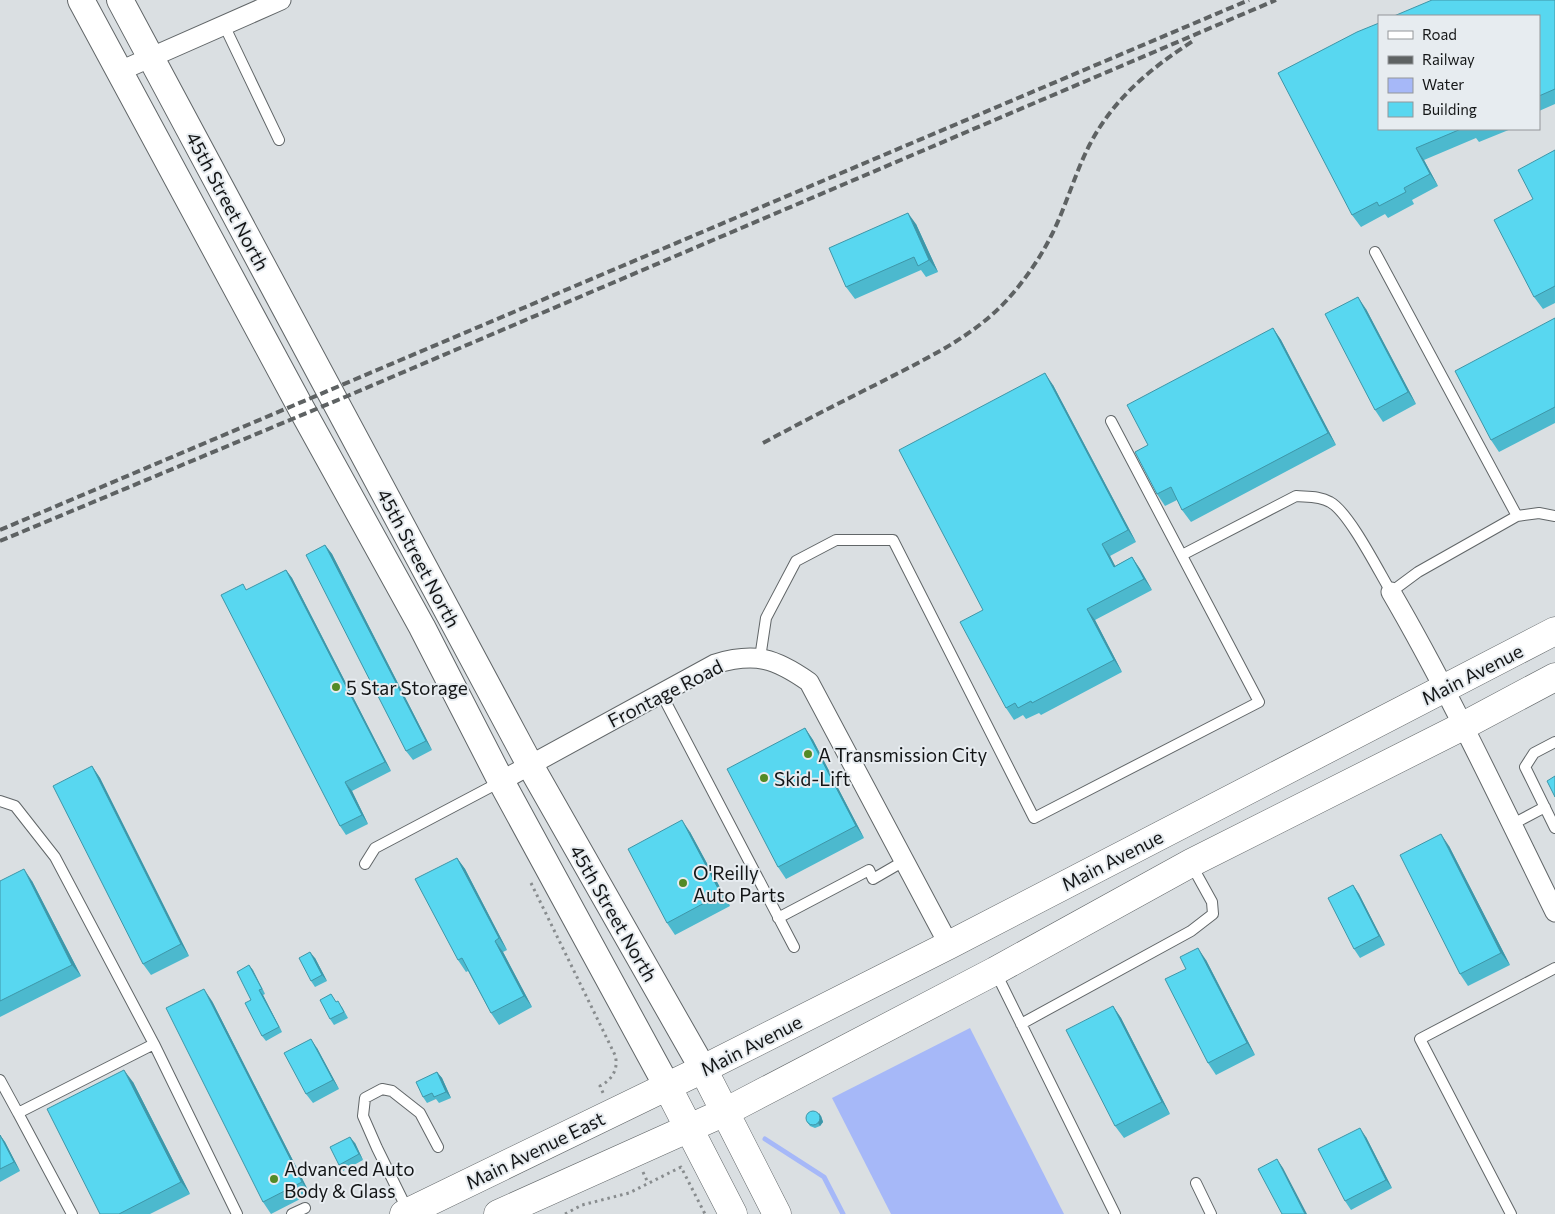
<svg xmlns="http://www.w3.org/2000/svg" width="1555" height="1214" font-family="Commissioner,sans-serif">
<rect width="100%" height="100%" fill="#dadfe2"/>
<path fill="#a6b8f8" d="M970 1028 1064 1214H891L832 1098Z"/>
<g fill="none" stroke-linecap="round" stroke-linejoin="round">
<path stroke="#a6b8f8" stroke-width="5" d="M765 1139 824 1177 843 1214"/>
<g stroke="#616668" stroke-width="12">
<path id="lane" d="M224 25 279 140
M1375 252 1517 516
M1182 555 1296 496C1308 497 1320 496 1330 502 1349 512 1379 572 1391 592L1418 572 1517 516 1539 513 1555 516
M760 658 766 618 796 561 836 540H893L1034 818 1259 702 1111 421
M661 693 794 947
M1555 742 1534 753 1525 767 1555 828
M0 801 15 806 55 857 154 1044
M1511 825 1545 807
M365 864 375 848 500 782
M778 918 869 870 873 879 904 861
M996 973 1115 1214
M1021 1024 1191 931 1213 914 1212 902 1191 864
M0 1080 18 1113
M1196 1183 1211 1214
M408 1211 377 1148 363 1116 365 1098 382 1089 392 1091 420 1113 438 1147
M72 1214 18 1113 154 1044 237 1214
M292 1214 305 1208
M1511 1214 1420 1039 1555 968"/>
</g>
<g stroke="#616668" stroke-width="21">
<path id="street" d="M120 71 281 0
M1391 592C1451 695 1502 805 1555 912
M501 781 715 664C755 652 775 658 809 682L949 945"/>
</g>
<g stroke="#616668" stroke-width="28">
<path id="secondary" d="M81 0 301 408 422 627 501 781 667 1086
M120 0 530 765 703 1069"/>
</g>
<g stroke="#616668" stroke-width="29">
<path id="primary" d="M703 1069 777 1214
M667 1086 733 1214
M404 1214 703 1069 949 945 1555 631
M498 1214 725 1112 995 971 1191 863 1463 726 1555 677"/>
</g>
<path stroke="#888c8e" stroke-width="3" stroke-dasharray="2.5 4" stroke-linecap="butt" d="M531 883 615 1055C619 1069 612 1080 600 1086L604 1095
M643 1172 648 1183
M565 1214 582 1205 629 1193 681 1167 705 1214"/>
<use href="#lane" stroke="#fff" stroke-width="10"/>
<use href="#street" stroke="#fff" stroke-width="19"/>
<use href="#secondary" stroke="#fff" stroke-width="26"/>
<use href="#primary" stroke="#fff" stroke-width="28"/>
<path stroke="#5e6263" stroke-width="4" stroke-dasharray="8 4" stroke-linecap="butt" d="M763 443C802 422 841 402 881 382 925 359 972 338 1007 300 1026 279 1043 254 1055 228 1068 200 1076 171 1090 144 1114 98 1151 68 1193 41
M0 530 1249 0
M0 541 345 397 1276 0"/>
</g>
<path fill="#4cb9ce" d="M1555 0V104L1539 111V16Z
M1379 129H1511L1479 142 1476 138 1424 160 1438 186 1412 200 1414 204 1388 218 1385 214 1361 227 1352 215Z
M1555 150V303L1543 309 1534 297 1533 199Z
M916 224 938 272 926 277 921 270 855 299 846 287Z
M1366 309 1416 404 1383 422 1375 410Z
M1555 318V423L1499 452 1491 440Z
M1273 328 1281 340 1336 445 1191 522 1182 510 1177 500 1165 506 1157 494 1148 445Z
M1053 385 1136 542 1110 556 1115 566 1132 557 1140 569 1152 590 1095 620 1122 672 1041 715 1039 713 1026 719 1023 715 1014 720 1006 708 983 610Z
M325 545 332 554 432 750 413 760 406 751Z
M286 570 292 578 391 771 352 791 368 824 346 835 340 826 247 590Z
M805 728 813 740 864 838 786 879 778 867Z
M92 766 100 778 189 956 151 975 143 964Z
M690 832 730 906 675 935 667 923Z
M1449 846 1510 965 1468 986 1460 974Z
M457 858 465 869 507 950 503 952 532 1007 499 1025 491 1013 468 971 466 972 458 960Z
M0 881H32L81 976 0 1017Z
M1353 885 1359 894 1385 945 1360 958 1354 949Z
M315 958 327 981 315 987 311 981Z
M1206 960 1255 1055 1216 1075 1208 1063Z
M249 965 265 994 263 995 282 1032 266 1041 262 1036 251 1000Z
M212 1001 310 1194 271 1214 263 1202Z
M336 1002 342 1007 348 1018 334 1025 330 1019Z
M1113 1006 1121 1018 1170 1114 1124 1138 1115 1126Z
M317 1048 339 1089 313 1103 306 1094Z
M437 1072 442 1078 451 1098 439 1103 436 1099 427 1103 423 1097Z
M133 1082 190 1194 150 1214H100Z
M821 1116 823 1122 820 1126 815 1128 810 1126 808 1123Z
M0 1135 5 1142 20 1171 0 1182Z
M1366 1137 1392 1188 1351 1210 1345 1201Z
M355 1143 363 1160 343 1171 339 1165Z"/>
<path fill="#3e96a8" d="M1416 148 1424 160 1438 186 1430 174Z
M908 213 916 224 938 272 929 260Z
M1358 297 1366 309 1416 404 1408 392Z
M1273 328 1281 340 1336 445 1328 433Z
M1045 373 1053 385 1136 542 1128 530Z
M1102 544 1110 556 1122 579 1114 567Z
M325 545 332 554 432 750 426 741Z
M1132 557 1140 569 1152 590 1144 579Z
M286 570 292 578 391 771 385 762Z
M1087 609 1095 620 1122 672 1114 660Z
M805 728 813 740 864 838 856 826Z
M92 766 100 778 189 956 181 944Z
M345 782 352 791 368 824 362 815Z
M682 820 690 832 730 906 721 894Z
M1441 834 1449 846 1510 965 1501 953Z
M457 858 465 869 507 950 499 938Z
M24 869 32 881 81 976 72 965Z
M1353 885 1359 894 1385 945 1379 936Z
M495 941 503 952 532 1007 524 996Z
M1198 948 1206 960 1255 1055 1247 1043Z
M310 952 315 958 327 981 322 975Z
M249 965 253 970 265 994 262 989Z
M204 989 212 1001 310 1194 302 1182Z
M259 990 263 995 282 1032 279 1027Z
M1113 1006 1121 1018 1170 1114 1162 1102Z
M311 1039 317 1048 339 1089 333 1080Z
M124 1070 133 1082 190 1194 181 1182Z
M437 1072 442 1078 451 1098 446 1092Z
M819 1113 821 1116 823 1122 820 1126 818 1123Z
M1360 1128 1366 1137 1392 1188 1386 1180Z
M0 1135 5 1142 20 1171 14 1162Z
M350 1137 355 1143 363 1160 359 1154Z
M1277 1159 1283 1168 1307 1214H1305Z"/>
<path fill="#58d7f0" stroke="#3e96a8" d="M1432 0H1555V89L1539 96V16H1394Z
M1379 23V129H1461L1416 148 1430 174 1404 188 1406 192 1379 206 1377 202 1352 215 1278 73 1357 32Z
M1555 150V286L1534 297 1494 220 1533 199 1518 170Z
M908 213 929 260 918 266 914 257 846 287 829 248Z
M1358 297 1408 392 1375 410 1325 314Z
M1555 318V407L1491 440 1455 371Z
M1273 328 1328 433 1182 510 1171 487 1157 494 1135 452 1148 445 1127 405Z
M1045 373 1128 530 1102 544 1114 567 1132 557 1144 579 1087 609 1114 660 1032 703 1031 701 1018 708 1015 703 1006 708 960 622 983 610 899 450Z
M325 545 426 741 406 751 306 555Z
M286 570 385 762 345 782 362 815 340 826 221 595 243 584 246 590Z
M805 728 856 826 778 867 727 769Z
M92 766 181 944 143 964 53 786Z
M1555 776V797L1547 781Z
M682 820 721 894 667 923 628 849Z
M1441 834 1501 953 1460 974 1400 855Z
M457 858 499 938 495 941 524 996 491 1013 462 958 458 960 415 879Z
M24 869 72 965 0 1001V881Z
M1353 885 1379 936 1354 949 1328 898Z
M1198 948 1247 1043 1208 1063 1165 979 1186 969 1180 957Z
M310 952 322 975 311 981 299 958Z
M249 965 262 989 259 990 279 1027 262 1036 245 1003 251 1000 237 972Z
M204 989 302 1182 263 1202 166 1008Z
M331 994 336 1002 338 1001 344 1012 330 1019 320 1000Z
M1113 1006 1162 1102 1115 1126 1066 1030Z
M311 1039 333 1080 306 1094 284 1053Z
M124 1070 181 1182 119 1214H100L47 1109Z
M437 1072 446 1092 434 1097 432 1093 423 1097 416 1082Z
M806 1118a7 7 0 1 1 14 0a7 7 0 1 1-14 0Z
M1360 1128 1386 1180 1345 1201 1318 1149Z
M0 1135 14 1162 0 1169Z
M350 1137 359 1154 339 1165 330 1147Z
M1277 1159 1305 1214H1282L1258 1169Z"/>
<g fill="#538a25" stroke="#e7ecf0" stroke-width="2">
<circle cx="336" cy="687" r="5"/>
<circle cx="808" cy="754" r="5"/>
<circle cx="764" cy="778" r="5"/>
<circle cx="683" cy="883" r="5"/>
<circle cx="274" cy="1179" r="5"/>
</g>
<g text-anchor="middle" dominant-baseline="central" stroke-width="4" stroke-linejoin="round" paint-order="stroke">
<g font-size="19" fill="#141617" stroke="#e7ecf0">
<text transform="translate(228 201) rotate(62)">45th Street North</text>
<text transform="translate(419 558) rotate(62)">45th Street North</text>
<text transform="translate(1472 674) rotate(-27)">Main Avenue</text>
<text transform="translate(665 693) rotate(-27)">Frontage Road</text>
<text transform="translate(1112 860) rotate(-27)">Main Avenue</text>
<text transform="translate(614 913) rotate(60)">45th Street North</text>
<text transform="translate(751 1045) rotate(-27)">Main Avenue</text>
<text transform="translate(535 1150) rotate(-26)">Main Avenue East</text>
</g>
<g font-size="19" fill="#141617" stroke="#e7ecf0" text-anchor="start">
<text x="346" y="687">5 Star Storage</text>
<text x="818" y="754">A Transmission City</text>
<text x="774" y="778">Skid-Lift</text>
<text x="693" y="872">O'Reilly<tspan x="693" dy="22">Auto Parts</tspan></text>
<text x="284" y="1168">Advanced Auto<tspan x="284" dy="22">Body &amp; Glass</tspan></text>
</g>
</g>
<rect x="1378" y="15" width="162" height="115" fill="#e7ecf0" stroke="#939699"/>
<rect x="1388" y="31" width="25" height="8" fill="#ffffff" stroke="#939699"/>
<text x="1422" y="40" font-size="15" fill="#141617">Road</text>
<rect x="1388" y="56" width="25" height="8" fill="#5e6263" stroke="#939699"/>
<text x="1422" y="65" font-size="15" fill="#141617">Railway</text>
<rect x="1388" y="78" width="25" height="15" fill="#a6b8f8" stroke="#939699"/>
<text x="1422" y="90" font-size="15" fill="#141617">Water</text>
<rect x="1388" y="102" width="25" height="15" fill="#58d7f0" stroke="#939699"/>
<text x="1422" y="115" font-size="15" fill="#141617">Building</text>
</svg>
